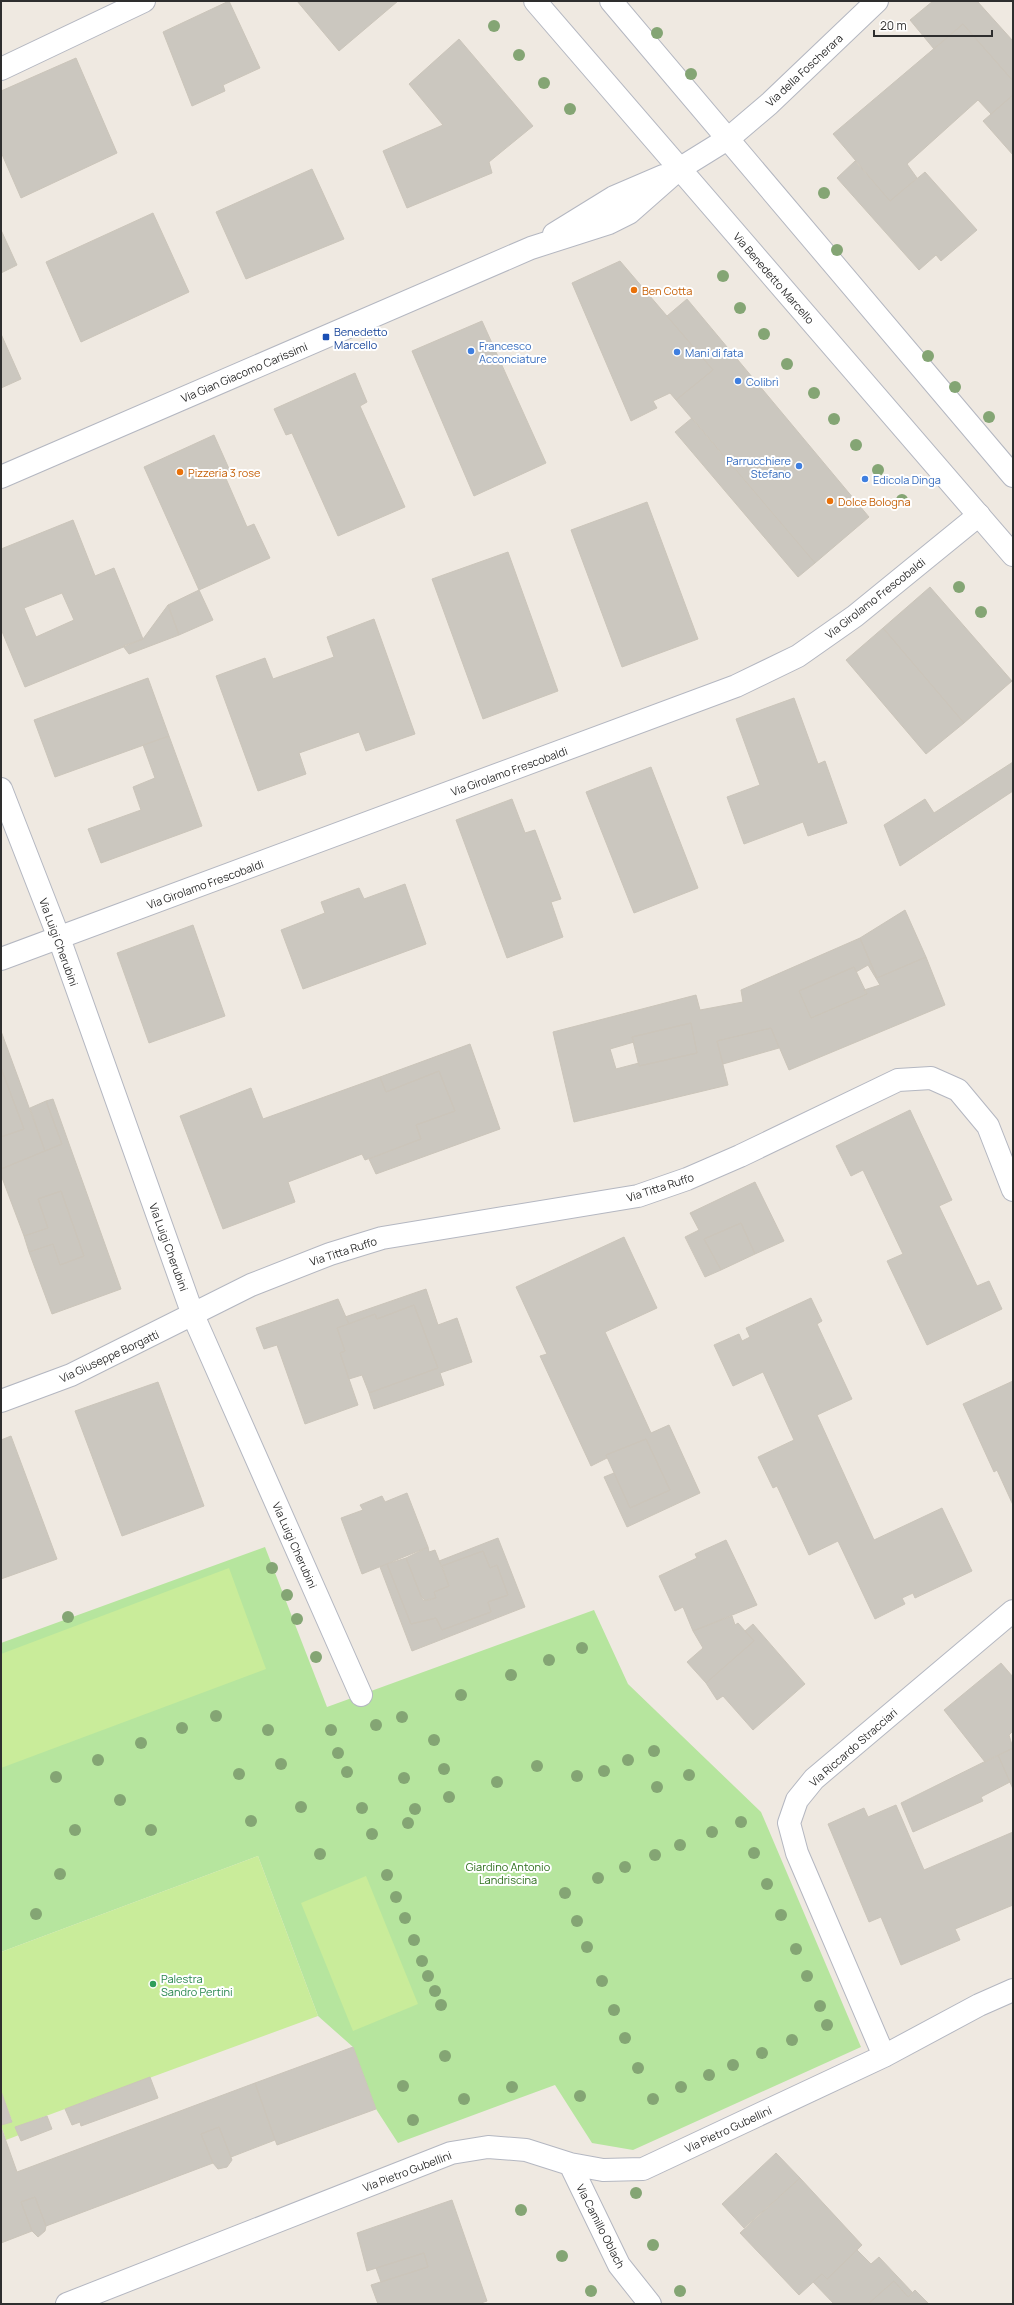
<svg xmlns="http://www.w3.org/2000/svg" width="1014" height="2305" font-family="Manrope,sans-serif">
<rect width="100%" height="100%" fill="#efe9e1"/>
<path fill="#b6e59e" d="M265 1547 327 1707 594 1610 628 1684 761 1812 861 2047 633 2150 592 2143 555 2085 398 2143 376 2109 353 2047 318 2016 258 1856 1 1952V1643Z"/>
<path fill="#c9ec9a" d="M229 1568 266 1669 1 1768V1654Z
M258 1856 318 2016 16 2127 19 2135 6 2140 1 2125 12 2121 1 2091V1952Z
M366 1876 418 2004 353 2031 301 1903Z"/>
<path fill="#cbc7bf" stroke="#cbc5ba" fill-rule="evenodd" d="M229 1 260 68 223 85 225 91 192 106 163 32Z
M297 1H398L339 51Z
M933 1H977L1013 41V81L963 24 934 49 910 20Z
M963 24 1013 81V95L991 114 978 100 907 164 917 178 890 201 833 134Z
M459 39 533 126 489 162 492 173 407 208 383 151 443 125 409 84Z
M76 58 117 153 21 198 1 152V91Z
M1013 95V155L983 121Z
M855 161 890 201 925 172 977 230 941 261 936 255 919 270 837 178Z
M312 169 344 239 246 279 216 212Z
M153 213 189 292 81 342 46 262Z
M1 230 17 265 1 273Z
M620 261 713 370 676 400 670 393 653 401 657 408 631 421 572 283Z
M687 299 869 517 815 563 676 400 713 370 667 316Z
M482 321 546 463 474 496 412 351Z
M1 334 21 379 1 388Z
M355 373 367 402 360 406 405 507 338 536 292 433 286 435 274 409Z
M692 418 815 563 798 577 675 432Z
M214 435 230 471 224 474 247 527 254 524 270 558 199 590 144 467Z
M647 502 698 639 622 667 571 530Z
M73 520 95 576 114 568 143 639 25 687 1 629V549ZM62 593 74 620 36 637 24 608Z
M508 552 558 691 483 719 432 579Z
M930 587 1012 681 964 723 883 628Z
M199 590 213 620 179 635 168 605Z
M168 605 179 635 129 654 123 646 143 639Z
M374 619 415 734 366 751 359 732 299 753 306 774 258 791 216 676 265 658 273 679 334 657 327 637Z
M883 628 964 723 926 754 846 660Z
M148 678 169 736 55 777 34 720Z
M794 698 818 764 825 761 847 823 808 836 803 822 744 844 727 797 760 785 736 719Z
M169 736 202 826 101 863 88 829 141 810 133 787 155 778 143 745Z
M1013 762V791L900 866 884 825 925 799 934 813Z
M651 767 698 888 634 913 586 792Z
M512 799 525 833 535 830 561 899 551 902 563 937 507 958 456 820Z
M405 884 426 944 303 989 281 930 325 913 321 902 359 888 364 899Z
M905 910 926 957 877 978 860 938Z
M193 925 225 1016 149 1043 117 953Z
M860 938 877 978 926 957 945 1005 789 1070 771 1028 717 1041 728 1085 574 1122 553 1032 696 995 700 1010 743 1002 741 990ZM868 965 880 985 864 990 867 994 811 1018 799 991 854 967 856 972ZM691 1023 697 1053 639 1066V1063L616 1069 610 1049 634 1042 632 1037Z
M854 967 867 994 811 1018 799 991Z
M691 1023 697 1053 639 1066 632 1037Z
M771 1028 779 1048 723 1064 717 1041Z
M1 1031 45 1151 1 1169V1137L24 1129 1 1068Z
M470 1044 500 1129 376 1174 369 1159 421 1139 416 1125 455 1111 439 1071 386 1092 380 1077Z
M1 1068 24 1129 1 1137Z
M439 1071 455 1111 416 1125 421 1139 365 1160 362 1154 288 1182 295 1202 223 1229 180 1116 251 1088 263 1119 380 1077 386 1092Z
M53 1099 121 1289 52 1314 29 1252 53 1244 60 1265 84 1256 61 1191 38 1199 48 1228 24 1236 1 1175V1169L62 1144 46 1101Z
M46 1101 62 1144 45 1151 30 1108Z
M910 1110 952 1200 939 1206 977 1286 989 1281 1002 1309 927 1345 887 1261 903 1254 863 1170 851 1176 836 1146Z
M755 1182 784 1241 755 1254 741 1223 704 1239 721 1270 705 1277 685 1237 699 1230 690 1213Z
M61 1191 84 1256 60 1265 53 1244 29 1252 24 1236 48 1228 38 1199Z
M741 1223 755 1254 721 1270 704 1239Z
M624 1237 657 1308 605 1332 651 1433 669 1425 700 1493 627 1527 604 1477 614 1473 630 1508 670 1490 646 1439 606 1455 607 1458 591 1466 540 1356 547 1354 516 1287Z
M426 1289 438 1325 457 1318 472 1362 440 1373 444 1385 374 1409 369 1393 438 1368 414 1305 377 1319 375 1314 349 1324 345 1317Z
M811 1298 822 1321 817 1324 852 1399 817 1415 874 1540 942 1508 972 1571 915 1598 913 1593 902 1598 905 1604 875 1619 838 1541 809 1555 777 1486 773 1488 758 1457 794 1440 763 1372 733 1386 714 1345 739 1334 742 1341 750 1337 746 1328Z
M338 1299 349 1324 337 1328 345 1351 340 1353 358 1405 305 1424 277 1345 264 1349 256 1328Z
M414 1305 438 1368 369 1393 362 1375 349 1379 340 1353 345 1351 337 1328 375 1314 377 1319Z
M1013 1381V1505L997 1470 994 1472 963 1404Z
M158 1382 204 1506 122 1536 75 1411Z
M11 1436 57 1559 1 1579V1440Z
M646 1439 670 1490 630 1508 606 1455Z
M407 1493 428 1547 362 1574 341 1518 363 1510 360 1505 382 1496 385 1502Z
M498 1538 525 1607 412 1651 380 1567 387 1564 411 1624 436 1618 442 1630 491 1612 488 1602 508 1595 497 1565 490 1568 483 1551 442 1566 439 1561Z
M726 1540 757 1605 693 1631 683 1607 675 1611 659 1576 697 1558 695 1554Z
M428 1547 429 1552 435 1550 449 1586 434 1592 436 1598 425 1600 421 1596 406 1558Z
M483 1551 490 1568 497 1565 508 1595 488 1602 491 1612 442 1630 436 1618 411 1624 387 1564 406 1558 421 1596 423 1600H429L436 1598 434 1592 449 1586 442 1566Z
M732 1616 735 1625 738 1623 754 1641 706 1683 687 1662 703 1648 693 1631Z
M753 1624 805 1684 753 1730 723 1696 717 1700 706 1683 754 1641 745 1631Z
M1001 1663 1013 1677V1731L1009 1735 1013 1748 985 1762 944 1710Z
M1013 1748V1789L998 1755Z
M998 1755 1010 1782 981 1797 983 1801 913 1832 901 1803Z
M896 1805 924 1870 1013 1832V1905L955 1929 960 1940 901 1965 881 1917 869 1922 828 1824 864 1808 868 1817Z
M353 2047 376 2109 277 2145 255 2083Z
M150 2077 158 2098 81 2126 80 2122 72 2125 65 2109Z
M255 2083 275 2140 231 2157 219 2127 201 2134 213 2163 46 2226 35 2197 21 2202 32 2231 1 2243V2127L17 2172Z
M1 2091 12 2122 1 2125Z
M47 2116 52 2129 21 2141 15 2127Z
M219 2127 232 2160 227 2167 218 2169 213 2163 201 2134Z
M776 2153 800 2178 744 2228 722 2204Z
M800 2178 862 2245 827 2279 822 2274 799 2295 740 2233Z
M35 2197 46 2226 45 2231 38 2237 32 2231 21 2202Z
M452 2200 487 2301 478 2304H378L371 2285 428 2267 424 2253 367 2271 357 2233Z
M857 2250 871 2264 879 2257 913 2293 908 2297 894 2281 868 2304H834L813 2282 822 2274 827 2279Z
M424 2253 428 2267 381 2282 376 2268Z
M894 2281 908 2297 915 2290 929 2304H868Z"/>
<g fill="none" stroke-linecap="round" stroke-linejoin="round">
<g stroke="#b4b7c1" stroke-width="24">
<path id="street" d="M1 69 144 1
M1 789 59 938 193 1315 361 1695
M1 959 736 686 798 656 855 616 979 515
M1 1401 71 1375 251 1285 330 1254 382 1238 638 1196 687 1179 740 1156 898 1080 931 1078 958 1090 988 1126 1013 1190
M884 2056 797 1853 789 1823 797 1800 814 1779 1013 1611
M570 2164 619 2265 650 2304
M67 2304 451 2153 488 2147 526 2150 570 2164 603 2170 643 2169 884 2056 979 2005 1013 1990"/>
</g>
<g stroke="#b4b7c1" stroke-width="24">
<path id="secondary" d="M535 1 1013 555
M611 1 1013 476
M554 234 614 197 663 176
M1 477 531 248 609 223 629 213 679 169 729 138 769 104 877 1"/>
</g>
<use href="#street" stroke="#fff" stroke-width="22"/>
<use href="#secondary" stroke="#fff" stroke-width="22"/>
</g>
<g fill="#84a574">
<circle cx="494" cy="26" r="6"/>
<circle cx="657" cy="33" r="6"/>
<circle cx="519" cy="55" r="6"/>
<circle cx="691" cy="74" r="6"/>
<circle cx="544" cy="83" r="6"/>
<circle cx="570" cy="109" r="6"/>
<circle cx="824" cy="193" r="6"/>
<circle cx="837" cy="250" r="6"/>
<circle cx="723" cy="276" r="6"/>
<circle cx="740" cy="308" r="6"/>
<circle cx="764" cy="334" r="6"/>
<circle cx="928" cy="356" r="6"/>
<circle cx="787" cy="364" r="6"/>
<circle cx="955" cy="387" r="6"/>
<circle cx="814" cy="393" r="6"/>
<circle cx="989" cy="417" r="6"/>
<circle cx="834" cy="419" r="6"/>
<circle cx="856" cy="445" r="6"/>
<circle cx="878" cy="470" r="6"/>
<circle cx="902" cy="500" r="6"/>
<circle cx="959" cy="587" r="6"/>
<circle cx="981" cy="612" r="6"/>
<circle cx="272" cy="1568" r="6"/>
<circle cx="287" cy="1595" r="6"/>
<circle cx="68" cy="1617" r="6"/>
<circle cx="297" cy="1619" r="6"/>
<circle cx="582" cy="1648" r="6"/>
<circle cx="316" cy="1657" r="6"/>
<circle cx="549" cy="1660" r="6"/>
<circle cx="511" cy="1675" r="6"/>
<circle cx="461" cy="1695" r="6"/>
<circle cx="216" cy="1716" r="6"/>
<circle cx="402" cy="1717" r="6"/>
<circle cx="376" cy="1725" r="6"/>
<circle cx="182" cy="1728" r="6"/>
<circle cx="268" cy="1730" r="6"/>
<circle cx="331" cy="1730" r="6"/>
<circle cx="434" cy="1740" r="6"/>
<circle cx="141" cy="1743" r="6"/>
<circle cx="654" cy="1751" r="6"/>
<circle cx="338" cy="1753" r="6"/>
<circle cx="98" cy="1760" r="6"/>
<circle cx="628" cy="1760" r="6"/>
<circle cx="281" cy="1764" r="6"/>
<circle cx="537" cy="1766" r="6"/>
<circle cx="444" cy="1769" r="6"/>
<circle cx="604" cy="1771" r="6"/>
<circle cx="347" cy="1772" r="6"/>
<circle cx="239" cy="1774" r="6"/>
<circle cx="689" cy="1775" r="6"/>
<circle cx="577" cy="1776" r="6"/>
<circle cx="56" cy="1777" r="6"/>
<circle cx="404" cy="1778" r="6"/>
<circle cx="497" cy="1782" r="6"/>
<circle cx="657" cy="1787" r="6"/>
<circle cx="449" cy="1797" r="6"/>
<circle cx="120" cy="1800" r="6"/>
<circle cx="301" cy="1807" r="6"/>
<circle cx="362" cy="1808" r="6"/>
<circle cx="415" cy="1809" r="6"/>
<circle cx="251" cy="1821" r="6"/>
<circle cx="741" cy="1822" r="6"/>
<circle cx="408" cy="1823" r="6"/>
<circle cx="75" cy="1830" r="6"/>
<circle cx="151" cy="1830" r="6"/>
<circle cx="712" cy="1832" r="6"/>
<circle cx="372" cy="1834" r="6"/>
<circle cx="680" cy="1845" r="6"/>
<circle cx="754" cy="1853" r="6"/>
<circle cx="320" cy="1854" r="6"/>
<circle cx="655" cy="1855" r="6"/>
<circle cx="625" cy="1867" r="6"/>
<circle cx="60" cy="1874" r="6"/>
<circle cx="387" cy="1875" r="6"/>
<circle cx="598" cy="1878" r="6"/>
<circle cx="767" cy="1884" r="6"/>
<circle cx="565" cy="1893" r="6"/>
<circle cx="396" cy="1897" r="6"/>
<circle cx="36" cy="1914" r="6"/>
<circle cx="781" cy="1915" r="6"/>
<circle cx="405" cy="1918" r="6"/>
<circle cx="577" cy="1921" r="6"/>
<circle cx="414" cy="1940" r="6"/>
<circle cx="587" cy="1947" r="6"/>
<circle cx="796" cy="1949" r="6"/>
<circle cx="422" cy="1961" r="6"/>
<circle cx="428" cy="1976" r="6"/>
<circle cx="807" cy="1976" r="6"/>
<circle cx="602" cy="1981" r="6"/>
<circle cx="435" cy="1991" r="6"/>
<circle cx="441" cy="2005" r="6"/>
<circle cx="820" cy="2006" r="6"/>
<circle cx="614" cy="2010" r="6"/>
<circle cx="827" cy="2025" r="6"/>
<circle cx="625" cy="2038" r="6"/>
<circle cx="792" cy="2040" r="6"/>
<circle cx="762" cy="2053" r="6"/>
<circle cx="445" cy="2056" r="6"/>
<circle cx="733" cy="2065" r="6"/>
<circle cx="638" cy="2068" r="6"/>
<circle cx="709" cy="2075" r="6"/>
<circle cx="403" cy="2086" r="6"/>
<circle cx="512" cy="2087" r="6"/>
<circle cx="681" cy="2087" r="6"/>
<circle cx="580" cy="2096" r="6"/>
<circle cx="464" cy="2099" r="6"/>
<circle cx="653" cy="2099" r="6"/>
<circle cx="413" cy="2120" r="6"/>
<circle cx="636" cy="2193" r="6"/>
<circle cx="521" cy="2210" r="6"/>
<circle cx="653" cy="2245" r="6"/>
<circle cx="562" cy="2256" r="6"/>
<circle cx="591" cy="2291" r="6"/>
<circle cx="680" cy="2291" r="6"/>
</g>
<g fill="#e8710a" stroke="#fff" stroke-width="1.5">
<circle cx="634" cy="290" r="4"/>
<circle cx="180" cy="472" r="4"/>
<circle cx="830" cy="501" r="4"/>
</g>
<rect fill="#1a4fb4" stroke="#fff" stroke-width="1.5" x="322" y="333" width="8" height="8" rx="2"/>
<g fill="#3f7fe0" stroke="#fff" stroke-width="1.5">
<circle cx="471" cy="351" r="4"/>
<circle cx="677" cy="352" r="4"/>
<circle cx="738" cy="381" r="4"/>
<circle cx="799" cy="466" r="4"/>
<circle cx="865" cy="479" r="4"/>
</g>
<circle fill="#2e9e5b" stroke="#fff" stroke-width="1.5" cx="153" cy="1984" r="4"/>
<g text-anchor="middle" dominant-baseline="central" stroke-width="4" stroke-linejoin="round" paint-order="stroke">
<g font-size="11" fill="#2e2e2e" stroke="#fff">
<text transform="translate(804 70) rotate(-43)">Via della Foscherara</text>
<text transform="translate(774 278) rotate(49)">Via Benedetto Marcello</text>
<text transform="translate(244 372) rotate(-23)">Via Gian Giacomo Carissimi</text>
<text transform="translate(875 598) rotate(-38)">Via Girolamo Frescobaldi</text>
<text transform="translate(509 771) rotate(-20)">Via Girolamo Frescobaldi</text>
<text transform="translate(205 884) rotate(-20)">Via Girolamo Frescobaldi</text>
<text transform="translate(59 942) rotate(70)">Via Luigi Cherubini</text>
<text transform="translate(660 1187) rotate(-18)">Via Titta Ruffo</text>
<text transform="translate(169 1247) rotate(70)">Via Luigi Cherubini</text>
<text transform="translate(343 1251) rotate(-18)">Via Titta Ruffo</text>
<text transform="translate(109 1356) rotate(-25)">Via Giuseppe Borgatti</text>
<text transform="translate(295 1545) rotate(66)">Via Luigi Cherubini</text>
<text transform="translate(853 1747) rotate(-41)">Via Riccardo Stracciari</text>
<text transform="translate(728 2129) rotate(-25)">Via Pietro Gubellini</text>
<text transform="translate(407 2171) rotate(-21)">Via Pietro Gubellini</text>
<text transform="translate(601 2226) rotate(63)">Via Camillo Oblach</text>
</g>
<g font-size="11" fill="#c56008" stroke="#fff" text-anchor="start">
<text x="642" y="290">Ben Cotta</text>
<text x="188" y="472">Pizzeria 3 rose</text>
<text x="838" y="501">Dolce Bologna</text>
</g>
<g font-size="11" fill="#164399" stroke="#fff" text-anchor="start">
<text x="334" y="331">Benedetto<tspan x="334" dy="13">Marcello</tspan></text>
</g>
<g font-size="11" fill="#366cbe" stroke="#fff" text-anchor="start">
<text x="479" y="345">Francesco<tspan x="479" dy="13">Acconciature</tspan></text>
<text x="685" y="352">Mani di fata</text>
<text x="746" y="381">Colibrì</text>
<text x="791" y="460" text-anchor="end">Parrucchiere<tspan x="791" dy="13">Stefano</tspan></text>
<text x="873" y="479">Edicola Dinga</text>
</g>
<g font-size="11" fill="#2c6e1b" stroke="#fff">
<text x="508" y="1866">Giardino Antonio<tspan x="508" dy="13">Landriscina</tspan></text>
</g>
<g font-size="11" fill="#27864d" stroke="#fff" text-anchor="start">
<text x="161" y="1978">Palestra<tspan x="161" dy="13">Sandro Pertini</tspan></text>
</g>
</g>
<rect width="1014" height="2305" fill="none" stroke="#2e2e2e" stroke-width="4"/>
<path d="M874 30v6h118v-6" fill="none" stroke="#2e2e2e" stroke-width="2"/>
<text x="880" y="30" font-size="12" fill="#2e2e2e" stroke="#ffffff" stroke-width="3" paint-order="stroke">20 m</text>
</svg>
